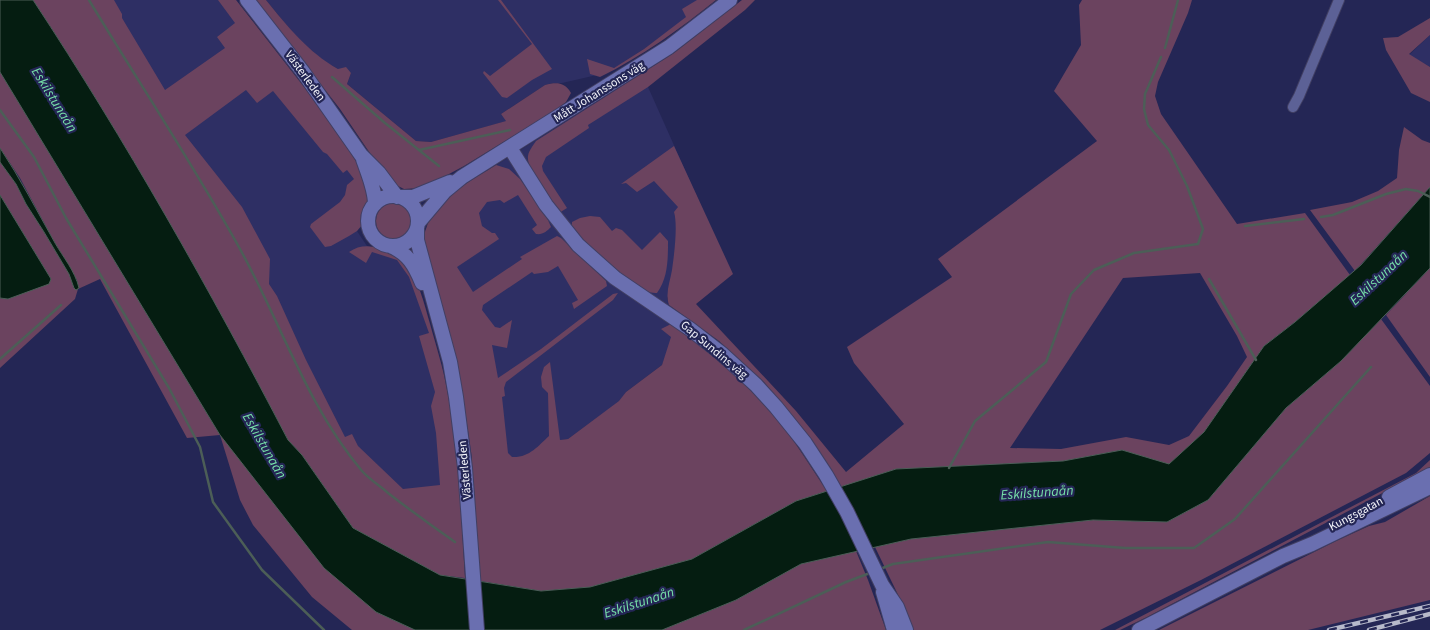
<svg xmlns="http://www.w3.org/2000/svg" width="1430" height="630" font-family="'Source Sans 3',sans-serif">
<rect width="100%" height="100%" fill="#242655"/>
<path fill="#2e2f64" d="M105 0H236L330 124 363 173 371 198 362 225 357 231 367 246 394 253 423 299 441 362 447 391 460 494 413 508 343 441 208 176Z
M266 0H712L644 49 616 67 597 75 562 83H553L545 85 501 114 507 121 431 142 416 141 347 84 351 73 338 69 325 62 298 39Z
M1430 35V67L1409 55Z
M629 81 648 87 710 226 667 298 676 327 662 365 626 392 620 401 568 439 561 440 513 460 472 458 457 368 423 233 457 190Z"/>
<path fill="#6b435f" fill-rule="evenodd" d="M33 0H114L122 14V18L165 90 225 48 217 37 235 23 218 0H236L304 87 349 150 363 173 371 198 362 225 357 231 349 236 331 246 325 247 310 227 311 224 340 202 345 195 347 185 354 179 347 170 343 173 327 154 323 152 273 91 257 103 246 90 185 135 242 207 270 259 269 284 277 296 306 360 345 437 352 434 358 446 403 489 440 485 436 433 431 406 435 392 419 336 429 333 409 277 397 260 372 252 366 263 349 252C359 245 370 245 381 249 390 252 400 256 407 264 419 281 424 304 430 324 436 346 443 367 447 390 459 452 461 516 465 578L440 575 353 528 302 455 288 440C210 290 126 141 33 0Z
M255 0H266C288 27 308 52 338 69L346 67 351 73 347 84 416 141 431 142 506 121 501 114 545 85C556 82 565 82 571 93L566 102 553 112 464 166 434 182 421 188 404 189 394 184 378 165 340 109Z
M498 0H501L552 69 532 80 507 98 502 97 483 73 484 71 490 76 532 44Z
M697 0H716C680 29 641 57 600 77L590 74 587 59 614 68 644 49 686 17 682 9Z
M742 0H755L745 10 648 87 588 125 589 128 546 157 542 166 543 171 567 208 559 213C551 200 526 170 528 156 529 150 533 146 536 141L674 53Z
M1082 0H1192L1188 13 1158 82 1155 96 1161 114 1237 224 1305 213 1350 275 1295 322 1264 346 1204 432 1169 465 1122 450 1063 461 896 469 841 487 788 411 764 382 719 341 669 305C665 293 670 282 672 270 674 256 678 225 674 212L678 207 654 181 637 192 626 183 621 184 674 146 733 274 696 304 796 411 846 472 904 424 854 363 847 347 952 277 938 259 1097 141 1054 91 1081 45 1079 5ZM1200 273 1237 336 1247 357 1227 386 1189 436 1169 445 1126 437 1061 449 1010 448 1123 278Z
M1430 18V35L1409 54 1430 67V102L1411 93 1386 50 1383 38 1398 37Z
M0 72 220 435 376 612 415 630H352L312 597 253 525 240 500 220 435 187 438 100 279 78 289 75 299 0 368V298L8 299 51 279 0 195V162L16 184 26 204 44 232 69 274 74 288 78 289 77 280 55 243 20 178 0 148Z
M1404 127 1422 140 1430 143V187L1355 271 1310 210 1352 202 1378 191 1397 178 1399 150Z
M496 165 509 169 520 179 548 220 551 227C547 231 543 235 536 234L532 229 537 225 518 195 504 203 500 200 487 202 479 213 482 226 492 233H495L499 239 457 267 473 292 522 259 520 257 557 236 561 238 606 281 607 286 574 309 572 303 578 300 558 266 548 272 534 274 532 272 483 305 482 310 495 327 500 328 512 320 507 348 492 345 498 378 541 349 613 294 618 293 613 300 506 382 504 388 505 396 502 397 508 453 512 457C529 458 538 446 549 436L548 393 542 387 541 377 544 367 550 362 560 440 568 439 619 401 626 392 662 365 671 337 661 329 671 324C716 354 763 398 795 443 806 459 816 475 827 491L796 501 692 559 590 587 541 591 480 581 471 479 472 458 466 417 457 368 423 246C425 203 463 186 496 165Z
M376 221a18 18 0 1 1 36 0a18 18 0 1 1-36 0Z
M590 216 600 217 612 231 616 228 622 230 642 250 660 232 668 241C668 259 668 278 657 293 635 295 585 243 572 227V222L580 218Z
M1430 268V377L1386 315Z
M1381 319 1430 386V453L1406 473 1201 580 1100 630H910L901 601 875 547 911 539 1093 520 1167 522 1208 500 1286 408 1341 361Z
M1430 460V468L1147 617 1120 630H1115L1416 473Z
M1430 496V600L1308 630H1159L1336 541 1369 526 1385 522Z
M856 551 868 580 886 630H662L736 600 801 564Z"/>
<path fill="#051d11" stroke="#4c5e57" d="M0 0H33C126 141 210 290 288 440L302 455 353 528 440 575 541 591 590 587 692 559 796 501 896 469 1063 461 1122 450 1169 464 1204 432 1264 346 1295 322 1361 265 1430 187V268L1341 361 1286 408 1208 500 1167 522 1093 520 911 539 801 564 736 600 662 630H415L376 612 324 568 220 435 0 72Z
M0 148C20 178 37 211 55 243 63 257 75 271 79 288L76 290 74 288 69 274 44 232 26 204 16 184 0 162Z
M0 195 51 279 49 284 8 299 0 298Z"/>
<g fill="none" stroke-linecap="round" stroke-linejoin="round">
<path stroke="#4c5e57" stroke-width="2.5" d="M89 0C139 83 193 164 240 249 281 323 307 406 362 471 369 479 380 486 388 493 410 510 432 526 455 542
M1165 48 1178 0
M332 77 385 123 439 166
M0 110 34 157 66 218 169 388 200 447 213 502 262 570 324 630
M419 150 510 130
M1321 217 1333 215 1386 194 1406 189 1418 191 1430 197
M1245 226 1304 219
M1209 279 1256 360
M0 359 61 305
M949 468 975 421 1046 362 1071 294 1094 270 1134 253 1198 244 1203 229 1187 186 1169 150 1148 125 1144 109 1145 94 1161 57
M880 569 893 564 1048 542 1125 548H1194L1235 519 1371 367
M744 630 846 582 870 573"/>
<g stroke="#413f63" stroke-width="12">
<path id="street" d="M1293 107 1299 96 1339 0"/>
</g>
<g stroke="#413f63" stroke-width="16">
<path id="secondary" d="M247 0 303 72 361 155 379 173 397 197
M510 148 546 205 578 245 615 278 690 329 721 353 756 385 776 407 805 443 826 475 847 512 882 585 897 607 906 630
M363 159C368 174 375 189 375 204
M368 221a25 25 0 1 1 50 0a25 25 0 1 1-50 0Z
M401 197H413L450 182
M418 223 445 191 462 177 669 47 730 0
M417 229V240L450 362 456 397 465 468 477 630
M390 246C408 253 415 266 422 283
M1389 497 1430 475
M883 592 894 630
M1139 630 1283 556 1312 544 1430 487"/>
</g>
<use href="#street" stroke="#5c6196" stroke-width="10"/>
<use href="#secondary" stroke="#6a6fb0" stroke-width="14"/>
<g stroke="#b7b9ca" stroke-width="4.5">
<path id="rail" d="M1329 630 1430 606
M1369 630 1430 614"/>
</g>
<use href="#rail" stroke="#242655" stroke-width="2.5" stroke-dasharray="8" stroke-linecap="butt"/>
</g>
<g text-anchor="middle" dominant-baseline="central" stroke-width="4.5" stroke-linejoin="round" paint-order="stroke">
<g font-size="12" fill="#f3f4fa" stroke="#242655">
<text transform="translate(305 76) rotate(54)">Västerleden</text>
<text transform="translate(599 92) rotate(-32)">Mått Johanssons väg</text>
<text transform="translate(714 350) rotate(40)">Gap Sundins väg</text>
<text transform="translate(465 470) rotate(-95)">Västerleden</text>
<text transform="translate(1356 514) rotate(-28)">Kungsgatan</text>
</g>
<g font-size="14" font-style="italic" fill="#77e0a9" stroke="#242655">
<text transform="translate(54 100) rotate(58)">Eskilstunaån</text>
<text transform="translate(1379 278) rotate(-43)">Eskilstunaån</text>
<text transform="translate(264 446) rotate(60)">Eskilstunaån</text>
<text transform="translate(1037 493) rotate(-4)">Eskilstunaån</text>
<text transform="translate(639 603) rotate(-18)">Eskilstunaån</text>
</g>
</g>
</svg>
